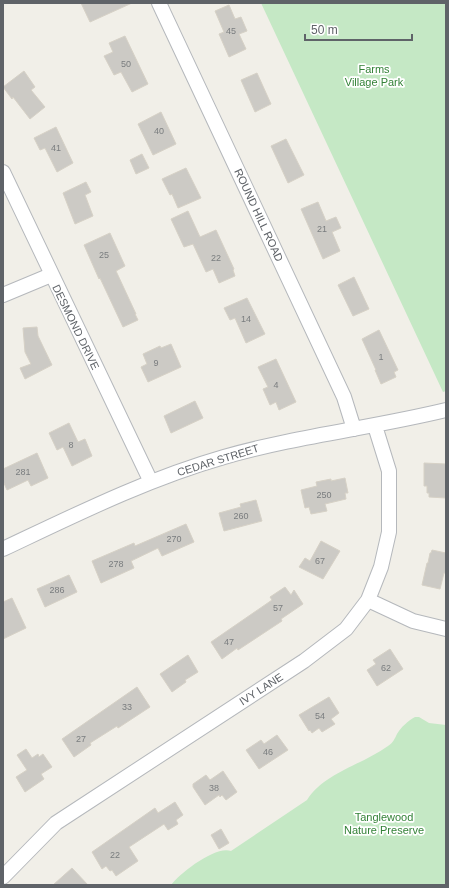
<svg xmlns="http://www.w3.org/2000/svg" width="449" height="888" font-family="Arial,sans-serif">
<rect width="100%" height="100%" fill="#f1efe8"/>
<path fill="#c5e8c5" d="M261 3H446V391L443 392Z
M415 717H419L429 723 446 725V885H171C180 873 216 845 231 851L307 800C325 772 362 765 388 746 393 743 395 738 397 734 401 727 408 721 415 717Z"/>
<path fill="#cccac5" stroke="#d6d1c6" d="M81 3H132L90 22Z
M229 5 235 19 241 17 247 31 239 34 246 49 229 57 219 34 224 32 215 11Z
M125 36 148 84 132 92 121 72 114 75 104 56 113 52 109 43Z
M24 71 35 87 31 90 45 107 30 119 13 97 12 99 3 87Z
M257 73 271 104 255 112 241 80Z
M161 112 176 144 153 155 138 124Z
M56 127 73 163 57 172 45 148 40 150 34 138Z
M286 139 304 175 288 183 271 146Z
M142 154 149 168 136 174 130 160Z
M186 168 201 198 178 208 172 194 170 195 162 179Z
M86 182 91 192 85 195 93 216 75 224 63 193Z
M318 202 326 221 336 217 341 228 332 232 340 251 323 259 301 209Z
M188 211 200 237 216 230 234 269 233 270 235 276 219 283 213 269 206 272 193 244 184 247 171 219Z
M110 233 125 266 116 271 136 314H135L138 320 123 327 100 278 99 279 84 245Z
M354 277 369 309 353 316 338 285Z
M247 298 265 334 246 343 235 318 230 320 224 308Z
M37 327 38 336 52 365 25 379 20 368 31 364 25 352 23 328Z
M379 330 398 370 394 372 396 377 381 384 375 370H376L362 339Z
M171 344 181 367 148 382 141 367 147 364 143 354 160 346 161 348Z
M276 359 296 402 279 410 276 402 270 405 263 389 268 387 258 367Z
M195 401 203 418 171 433 164 416Z
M69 423 78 442 85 439 92 456 72 466 63 447 57 450 49 433Z
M37 453 48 478 31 486 28 480 7 490 3 481V469Z
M424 463 446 464V498L429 497V493H427V486H424Z
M345 478 348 493H345L346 499 325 504 327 511 311 514 309 507 305 508 301 490 317 486 316 482 331 479V481Z
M256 500 262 521 224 531 219 513 241 507 240 504Z
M186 524 194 542 162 556 158 548 131 561 134 568 101 583 92 561 134 543 135 546Z
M321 541 340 551 323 579 299 567 305 558 310 561Z
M432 550 446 553V573H444L440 589 422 585 427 563H428L430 553H431Z
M69 575 77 592 45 607 37 589Z
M285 587 291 595 294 590 303 604 281 619 282 621 238 650 237 648 222 659 211 642 272 600 270 597Z
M12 598 26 628 3 639V602Z
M390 649 403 669 377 686 367 670 376 664 373 660Z
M188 655 198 672 185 680 186 682 172 692 160 674Z
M137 687 150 707 118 728 117 726 90 743 91 745 74 757 62 739Z
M329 697 339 713 331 719 335 724 322 732 319 728 312 733 310 730 309 731 299 715Z
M277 735 288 750 259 769 246 750 261 740 264 744Z
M26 749 32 758 38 754 39 757 43 754 52 767 41 774 44 779 25 792 16 777 27 770 17 755Z
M223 771 237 792 226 800 222 795 220 797 219 795 205 805 193 787V784L206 775 210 780Z
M175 802 183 815 176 820 178 824 168 830 164 824 129 847 138 861 116 876 112 870 110 871 106 866 102 869 92 852 155 808 158 813Z
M221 829 229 843 219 849 211 835Z
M72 868 88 885H53Z"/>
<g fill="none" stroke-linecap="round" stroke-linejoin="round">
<g stroke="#b5b8bc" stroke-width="16">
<path id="minor" d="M159 3 344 397 354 429
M3 172 151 482
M3 295 51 275
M3 549C75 515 147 479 224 457 297 436 372 428 446 410
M368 600 413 621 446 629
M3 877 56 823 304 661 346 629 368 600 381 567 389 532V471L375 426"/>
</g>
<use href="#minor" stroke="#fff" stroke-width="14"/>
</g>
<g text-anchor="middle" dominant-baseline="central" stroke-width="3.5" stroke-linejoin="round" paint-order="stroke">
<g font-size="9" fill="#7a7d7f">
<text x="231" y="31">45</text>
<text x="126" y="64">50</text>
<text x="159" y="131">40</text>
<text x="56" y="148">41</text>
<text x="322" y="229">21</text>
<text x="104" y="255">25</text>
<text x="216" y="258">22</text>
<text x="246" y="319">14</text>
<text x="381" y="357">1</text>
<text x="156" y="363">9</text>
<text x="276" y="385">4</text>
<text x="71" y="445">8</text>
<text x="23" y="472">281</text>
<text x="324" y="495">250</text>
<text x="241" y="516">260</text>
<text x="174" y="539">270</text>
<text x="320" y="561">67</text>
<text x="116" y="564">278</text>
<text x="57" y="590">286</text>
<text x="278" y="608">57</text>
<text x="229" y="642">47</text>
<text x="386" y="668">62</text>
<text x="127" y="707">33</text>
<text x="320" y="716">54</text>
<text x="81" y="739">27</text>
<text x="268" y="752">46</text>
<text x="214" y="788">38</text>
<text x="115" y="855">22</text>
</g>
<g font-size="11" fill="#348238" stroke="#fff">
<text x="374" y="69">Farms<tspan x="374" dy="13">Village Park</tspan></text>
<text x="384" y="817">Tanglewood<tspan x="384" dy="13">Nature Preserve</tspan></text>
</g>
<g font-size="11" fill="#5f6368" stroke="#fff">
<text transform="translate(259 215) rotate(65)">ROUND HILL ROAD</text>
<text transform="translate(76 327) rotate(64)">DESMOND DRIVE</text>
<text transform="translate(218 460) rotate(-17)">CEDAR STREET</text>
<text transform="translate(261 689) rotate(-33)">IVY LANE</text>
</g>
</g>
<rect width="449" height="888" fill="none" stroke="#5f6368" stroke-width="8"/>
<path d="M305 34v6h107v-6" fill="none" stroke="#5f6368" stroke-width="2"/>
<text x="311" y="34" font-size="12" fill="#5f6368" stroke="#ffffff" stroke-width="3" paint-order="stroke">50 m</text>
</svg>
